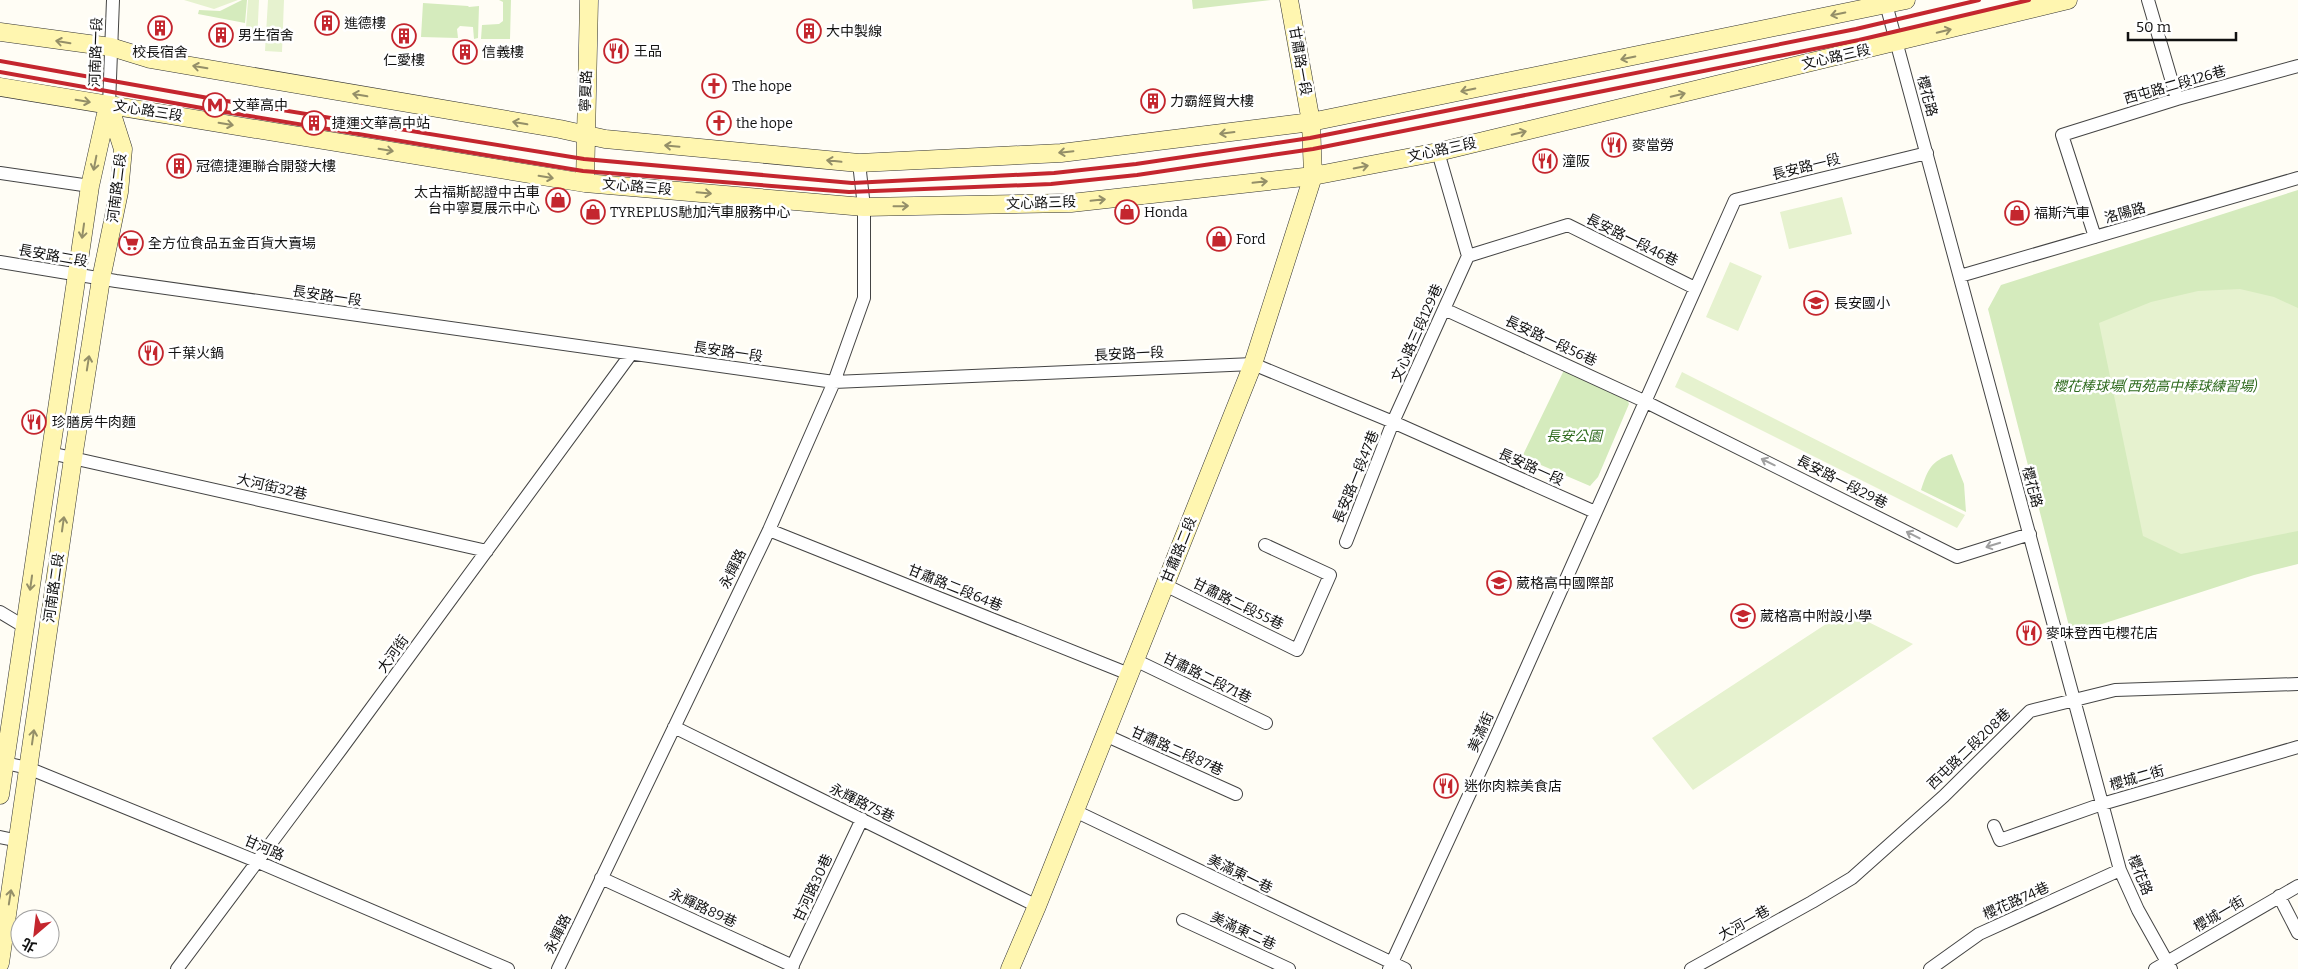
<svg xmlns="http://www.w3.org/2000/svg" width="2298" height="969" font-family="Bitter,'Noto Sans TC',serif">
<rect width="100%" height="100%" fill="#fffdf5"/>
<path fill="#d5ebbd" d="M242 0H247L245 23 198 14 199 10 220 11Z
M499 0H511L510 39H481L482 25 499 24 503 21V2Z
M1192 0H1271L1193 9Z
M423 3 468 6 469 7 479 6 478 38 474 39 473 27 460 26 457 29 458 38 421 37Z
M2298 190V564L2254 575 2071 634 1988 309 2001 285Z
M1565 368 1624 391 1629 404 1598 477 1590 486 1522 457Z
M1952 454 1964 484 1966 512 1921 490C1928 469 1931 461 1952 454Z"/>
<path fill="#e6f2cf" d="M184 0H238L214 9Z
M248 0H259L257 42 245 41Z
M268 0H284L282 52 265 51Z
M1842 197 1852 234 1789 249 1780 212Z
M1730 262 1762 276 1738 331 1706 317Z
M2240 289 2274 297 2298 308V531L2181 554 2143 536 2099 323 2151 302 2198 291Z
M1682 372 1965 515 1957 528 1675 387Z
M1846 611 1913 644 1693 790 1652 738Z"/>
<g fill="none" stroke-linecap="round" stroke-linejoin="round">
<g stroke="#444" stroke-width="14">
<path id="street" d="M2148 0 2177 99
M1886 4 2120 870 2138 910 2171 969
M109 105 113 0
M1438 152 1468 256
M0 173 90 186
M2095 237 2062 135 2177 99 2298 66
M1468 256 1568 225 1695 288
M0 262 116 281 834 382 1253 364 1393 422 1595 512
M1960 276 2298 178
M1444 309 1644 401 1957 557 2030 534
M50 453 487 551
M769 530 1129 674
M1346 542 1393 422 1468 256
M1165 585 1297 650 1330 575 1265 545
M0 612 25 627
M1135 660 1266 723
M674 727 1037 906
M1105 735 1236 794
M5 763 28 768 256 861 508 969
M1075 811 1405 969
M1994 826 2000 840 2102 804 2298 747
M0 837 19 841
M601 878 793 966
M2279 896 2298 933
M1183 920 1289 969
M177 969 342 748 631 354
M558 969 769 530 834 382 864 298V207L859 163
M791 969 862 819
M1389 969 1493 743 1735 200 1927 153
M1691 969 1812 902 1852 878 1944 796 2030 711 2115 690 2298 684
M1930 969 1979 934 2120 870
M2155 969 2298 886"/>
</g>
<g stroke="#333" stroke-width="19">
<path id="secondary" d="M0 32 111 47 150 59 560 129 605 139 859 163 1061 153 1311 122 1906 0
M0 87 585 183 864 207 1071 203 1313 176 1438 152 2068 0
M585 183 589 0
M0 795 90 186 108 105
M0 963 73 458 101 279 119 192 123 149 109 105
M1010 969 1037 906 1253 364 1313 176 1311 122 1289 0"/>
</g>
<use href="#street" stroke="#fff" stroke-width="12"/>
<use href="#secondary" stroke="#fff6b0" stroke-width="18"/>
<path stroke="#c4262e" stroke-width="4" d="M0 61 214 99 584 159 852 183 1054 173 1136 164 1310 138 1856 29 1979 0
M0 72 213 110 583 171 849 192 1051 184 1137 175 1313 149 1859 40 2029 0"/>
</g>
<defs><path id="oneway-shaft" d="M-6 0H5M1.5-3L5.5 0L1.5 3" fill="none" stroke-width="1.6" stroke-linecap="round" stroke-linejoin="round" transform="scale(1.25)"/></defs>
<g stroke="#948f68">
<use href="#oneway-shaft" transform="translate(1838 14) rotate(168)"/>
<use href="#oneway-shaft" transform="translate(1944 31) rotate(-14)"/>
<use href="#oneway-shaft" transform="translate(63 42) rotate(-171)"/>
<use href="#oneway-shaft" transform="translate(1628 58) rotate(168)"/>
<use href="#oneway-shaft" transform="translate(200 67) rotate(-171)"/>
<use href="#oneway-shaft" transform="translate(1468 90) rotate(168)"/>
<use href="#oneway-shaft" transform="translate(360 95) rotate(-170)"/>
<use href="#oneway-shaft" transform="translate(1678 95) rotate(-13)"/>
<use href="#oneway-shaft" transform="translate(83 101) rotate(9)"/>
<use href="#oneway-shaft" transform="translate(520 123) rotate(-170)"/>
<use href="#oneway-shaft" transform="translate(226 124) rotate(9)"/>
<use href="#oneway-shaft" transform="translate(1227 133) rotate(173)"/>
<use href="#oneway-shaft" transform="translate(1519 133) rotate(-13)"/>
<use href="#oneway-shaft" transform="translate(672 146) rotate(-175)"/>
<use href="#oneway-shaft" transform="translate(386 150) rotate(9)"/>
<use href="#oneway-shaft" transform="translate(1066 152) rotate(174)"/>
<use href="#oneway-shaft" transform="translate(834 161) rotate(-174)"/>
<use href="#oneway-shaft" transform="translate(95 163) rotate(101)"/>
<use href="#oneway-shaft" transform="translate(1361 167) rotate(-11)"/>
<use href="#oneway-shaft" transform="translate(546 177) rotate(9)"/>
<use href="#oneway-shaft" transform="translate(1260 182) rotate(-6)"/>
<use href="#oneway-shaft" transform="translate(704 193) rotate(5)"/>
<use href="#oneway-shaft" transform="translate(1098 200) rotate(-6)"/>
<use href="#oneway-shaft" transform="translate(901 206) rotate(-1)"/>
<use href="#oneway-shaft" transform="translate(83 231) rotate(98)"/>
<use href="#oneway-shaft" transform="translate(88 363) rotate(-81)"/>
<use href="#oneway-shaft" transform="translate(63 524) rotate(-82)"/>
<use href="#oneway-shaft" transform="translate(31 583) rotate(98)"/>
<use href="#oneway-shaft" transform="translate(33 737) rotate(-82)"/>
<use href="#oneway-shaft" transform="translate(10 897) rotate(-81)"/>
</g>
<g stroke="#a0a0a0">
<use href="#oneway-shaft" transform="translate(1768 462) rotate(-154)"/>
<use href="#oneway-shaft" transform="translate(1913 535) rotate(-153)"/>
<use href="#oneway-shaft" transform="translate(1993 545) rotate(163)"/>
</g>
<defs>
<g id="building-ring" transform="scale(1.25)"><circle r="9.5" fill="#fff" stroke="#c4262e" stroke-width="1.5"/><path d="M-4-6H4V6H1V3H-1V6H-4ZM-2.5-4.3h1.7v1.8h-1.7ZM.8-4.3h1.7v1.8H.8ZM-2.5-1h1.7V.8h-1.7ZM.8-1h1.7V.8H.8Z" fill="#c4262e"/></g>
<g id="restaurant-ring" transform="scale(1.25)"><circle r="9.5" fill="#fff" stroke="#c4262e" stroke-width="1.5"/><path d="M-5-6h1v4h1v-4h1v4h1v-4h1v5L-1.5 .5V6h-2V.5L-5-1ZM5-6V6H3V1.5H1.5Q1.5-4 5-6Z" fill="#c4262e"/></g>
<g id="church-ring" transform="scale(1.25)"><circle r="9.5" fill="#fff" stroke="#c4262e" stroke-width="1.5"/><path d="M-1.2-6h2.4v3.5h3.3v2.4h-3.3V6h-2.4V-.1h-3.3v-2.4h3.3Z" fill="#c4262e"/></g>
<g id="metro-ring" transform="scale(1.25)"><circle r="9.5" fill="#fff" stroke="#c4262e" stroke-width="1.5"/><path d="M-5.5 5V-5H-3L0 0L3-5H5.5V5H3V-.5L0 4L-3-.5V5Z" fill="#c4262e"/></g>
<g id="shop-ring" transform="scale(1.25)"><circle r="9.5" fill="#fff" stroke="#c4262e" stroke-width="1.5"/><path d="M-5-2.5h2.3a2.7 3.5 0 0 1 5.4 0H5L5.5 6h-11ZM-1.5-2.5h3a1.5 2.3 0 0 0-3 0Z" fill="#c4262e"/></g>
<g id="supermarket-ring" transform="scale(1.25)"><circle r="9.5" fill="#fff" stroke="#c4262e" stroke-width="1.5"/><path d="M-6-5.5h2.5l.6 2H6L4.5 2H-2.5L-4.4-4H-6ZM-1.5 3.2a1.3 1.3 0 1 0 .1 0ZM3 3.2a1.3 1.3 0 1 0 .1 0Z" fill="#c4262e"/></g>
<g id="school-ring" transform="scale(1.25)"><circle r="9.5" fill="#fff" stroke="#c4262e" stroke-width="1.5"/><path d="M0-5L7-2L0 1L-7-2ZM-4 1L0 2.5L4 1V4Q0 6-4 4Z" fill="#c4262e"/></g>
</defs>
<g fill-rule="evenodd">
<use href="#building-ring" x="327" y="23"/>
<use href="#building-ring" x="160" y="28"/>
<use href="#building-ring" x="809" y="31"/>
<use href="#building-ring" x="221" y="35"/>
<use href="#building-ring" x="404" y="36"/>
<use href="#restaurant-ring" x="616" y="51"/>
<use href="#building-ring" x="465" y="52"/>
<use href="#church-ring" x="714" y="86"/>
<use href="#building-ring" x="1153" y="101"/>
<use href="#metro-ring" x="215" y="105"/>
<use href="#building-ring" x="314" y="123"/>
<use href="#church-ring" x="719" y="123"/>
<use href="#restaurant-ring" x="1614" y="145"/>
<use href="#restaurant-ring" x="1545" y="161"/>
<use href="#building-ring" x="179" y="166"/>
<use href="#shop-ring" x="558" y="200"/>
<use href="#shop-ring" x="593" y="212"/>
<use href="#shop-ring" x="1127" y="212"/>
<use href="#shop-ring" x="2017" y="213"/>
<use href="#shop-ring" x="1219" y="239"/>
<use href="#supermarket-ring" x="131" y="243"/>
<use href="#school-ring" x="1816" y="303"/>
<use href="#restaurant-ring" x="151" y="353"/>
<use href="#restaurant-ring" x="34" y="422"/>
<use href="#school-ring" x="1499" y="583"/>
<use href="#school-ring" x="1743" y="616"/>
<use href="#restaurant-ring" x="2029" y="633"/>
<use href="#restaurant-ring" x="1446" y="786"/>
</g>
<g text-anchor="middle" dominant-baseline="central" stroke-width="5" stroke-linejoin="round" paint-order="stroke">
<g font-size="14" fill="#111" stroke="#fff" text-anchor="start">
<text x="344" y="23">進德樓</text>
<text x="826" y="31">大中製線</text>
<text x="238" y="35">男生宿舍</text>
<text x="634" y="51">王品</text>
<text x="160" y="52" text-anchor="middle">校長宿舍</text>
<text x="482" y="52">信義樓</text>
<text x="404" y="60" text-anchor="middle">仁愛樓</text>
<text x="732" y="86">The hope</text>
<text x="1170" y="101">力霸經貿大樓</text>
<text x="232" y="105">文華高中</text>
<text x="332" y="123">捷運文華高中站</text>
<text x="736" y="123">the hope</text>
<text x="1632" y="145">麥當勞</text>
<text x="1562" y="161">潼阪</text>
<text x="196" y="166">冠德捷運聯合開發大樓</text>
<text x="540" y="192" text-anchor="end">太古福斯認證中古車<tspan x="540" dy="16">台中寧夏展示中心</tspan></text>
<text x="610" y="212">TYREPLUS馳加汽車服務中心</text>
<text x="1144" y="212">Honda</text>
<text x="2034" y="213">福斯汽車</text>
<text x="1236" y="239">Ford</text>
<text x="148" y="243">全方位食品五金百貨大賣場</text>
<text x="1834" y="303">長安國小</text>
<text x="168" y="353">千葉火鍋</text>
<text x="52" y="422">珍膳房牛肉麵</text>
<text x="1516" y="583">葳格高中國際部</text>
<text x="1760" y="616">葳格高中附設小學</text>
<text x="2046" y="633">麥味登西屯櫻花店</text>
<text x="1464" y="786">迷你肉粽美食店</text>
</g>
<g font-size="14" fill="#111" stroke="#fff">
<text transform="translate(96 52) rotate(-88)">河南路一段</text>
<text transform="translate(1836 57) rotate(-13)">文心路三段</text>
<text transform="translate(1300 61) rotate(80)">甘肅路一段</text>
<text transform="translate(2175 85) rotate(-16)">西屯路二段126巷</text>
<text transform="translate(586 91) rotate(-88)">寧夏路</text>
<text transform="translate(1927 96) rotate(75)">櫻花路</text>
<text transform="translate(148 111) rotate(9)">文心路三段</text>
<text transform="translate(1442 150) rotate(-12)">文心路三段</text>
<text transform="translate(1806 167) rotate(-14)">長安路一段</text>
<text transform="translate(637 187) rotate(5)">文心路三段</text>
<text transform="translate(117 188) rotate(-83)">河南路二段</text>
<text transform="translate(1041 203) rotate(-2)">文心路三段</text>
<text transform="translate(2125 213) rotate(-16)">洛陽路</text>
<text transform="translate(1632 240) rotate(26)">長安路一段46巷</text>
<text transform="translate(53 256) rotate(10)">長安路二段</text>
<text transform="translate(327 296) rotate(8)">長安路一段</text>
<text transform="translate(1417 333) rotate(-66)">文心路三段129巷</text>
<text transform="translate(1551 341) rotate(25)">長安路一段56巷</text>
<text transform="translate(728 352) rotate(8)">長安路一段</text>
<text transform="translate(1129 354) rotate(-3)">長安路一段</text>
<text transform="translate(1531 467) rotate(24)">長安路一段</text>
<text transform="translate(1356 477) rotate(-68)">長安路一段47巷</text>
<text transform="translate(1842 482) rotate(27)">長安路一段29巷</text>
<text transform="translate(272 487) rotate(13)">大河街32巷</text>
<text transform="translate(2032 487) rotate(75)">櫻花路</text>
<text transform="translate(1179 550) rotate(-68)">甘肅路二段</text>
<text transform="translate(733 569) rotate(-64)">永輝路</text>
<text transform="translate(54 588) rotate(-82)">河南路二段</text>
<text transform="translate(955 588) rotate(22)">甘肅路二段64巷</text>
<text transform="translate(1238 604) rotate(26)">甘肅路二段55巷</text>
<text transform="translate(393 654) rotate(-54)">大河街</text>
<text transform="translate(1207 678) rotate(26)">甘肅路二段71巷</text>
<text transform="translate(1481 732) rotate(-66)">美滿街</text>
<text transform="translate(1969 749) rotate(-44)">西屯路二段208巷</text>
<text transform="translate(1177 751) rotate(24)">甘肅路二段87巷</text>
<text transform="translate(2137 778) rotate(-16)">櫻城二街</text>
<text transform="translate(862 803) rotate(26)">永輝路75巷</text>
<text transform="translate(264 848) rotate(23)">甘河路</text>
<text transform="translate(1240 874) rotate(26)">美滿東一巷</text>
<text transform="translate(2140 875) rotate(68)">櫻花路</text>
<text transform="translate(813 888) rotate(-65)">甘河路30巷</text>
<text transform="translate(2016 901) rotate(-24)">櫻花路74巷</text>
<text transform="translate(703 908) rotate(25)">永輝路89巷</text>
<text transform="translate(2219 914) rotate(-30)">櫻城一街</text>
<text transform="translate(1744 923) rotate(-29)">大河一巷</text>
<text transform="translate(1243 931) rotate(25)">美滿東二巷</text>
<text transform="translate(558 934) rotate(-64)">永輝路</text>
</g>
<g font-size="14" font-style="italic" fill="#2f6b1f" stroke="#fff">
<text x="2155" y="386">櫻花棒球場(西苑高中棒球練習場)</text>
<text x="1574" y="436">長安公園</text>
</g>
</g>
<g transform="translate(35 934) rotate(208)"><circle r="24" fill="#ffffff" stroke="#a0a0a0"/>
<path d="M0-4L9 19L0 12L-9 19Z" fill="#c4262e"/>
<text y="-8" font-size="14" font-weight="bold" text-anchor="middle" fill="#111111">北</text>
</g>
<path d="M2128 32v8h108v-8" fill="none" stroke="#111111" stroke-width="2.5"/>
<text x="2136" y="32" font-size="15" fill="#111111" stroke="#ffffff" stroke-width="4" paint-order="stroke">50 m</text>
</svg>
